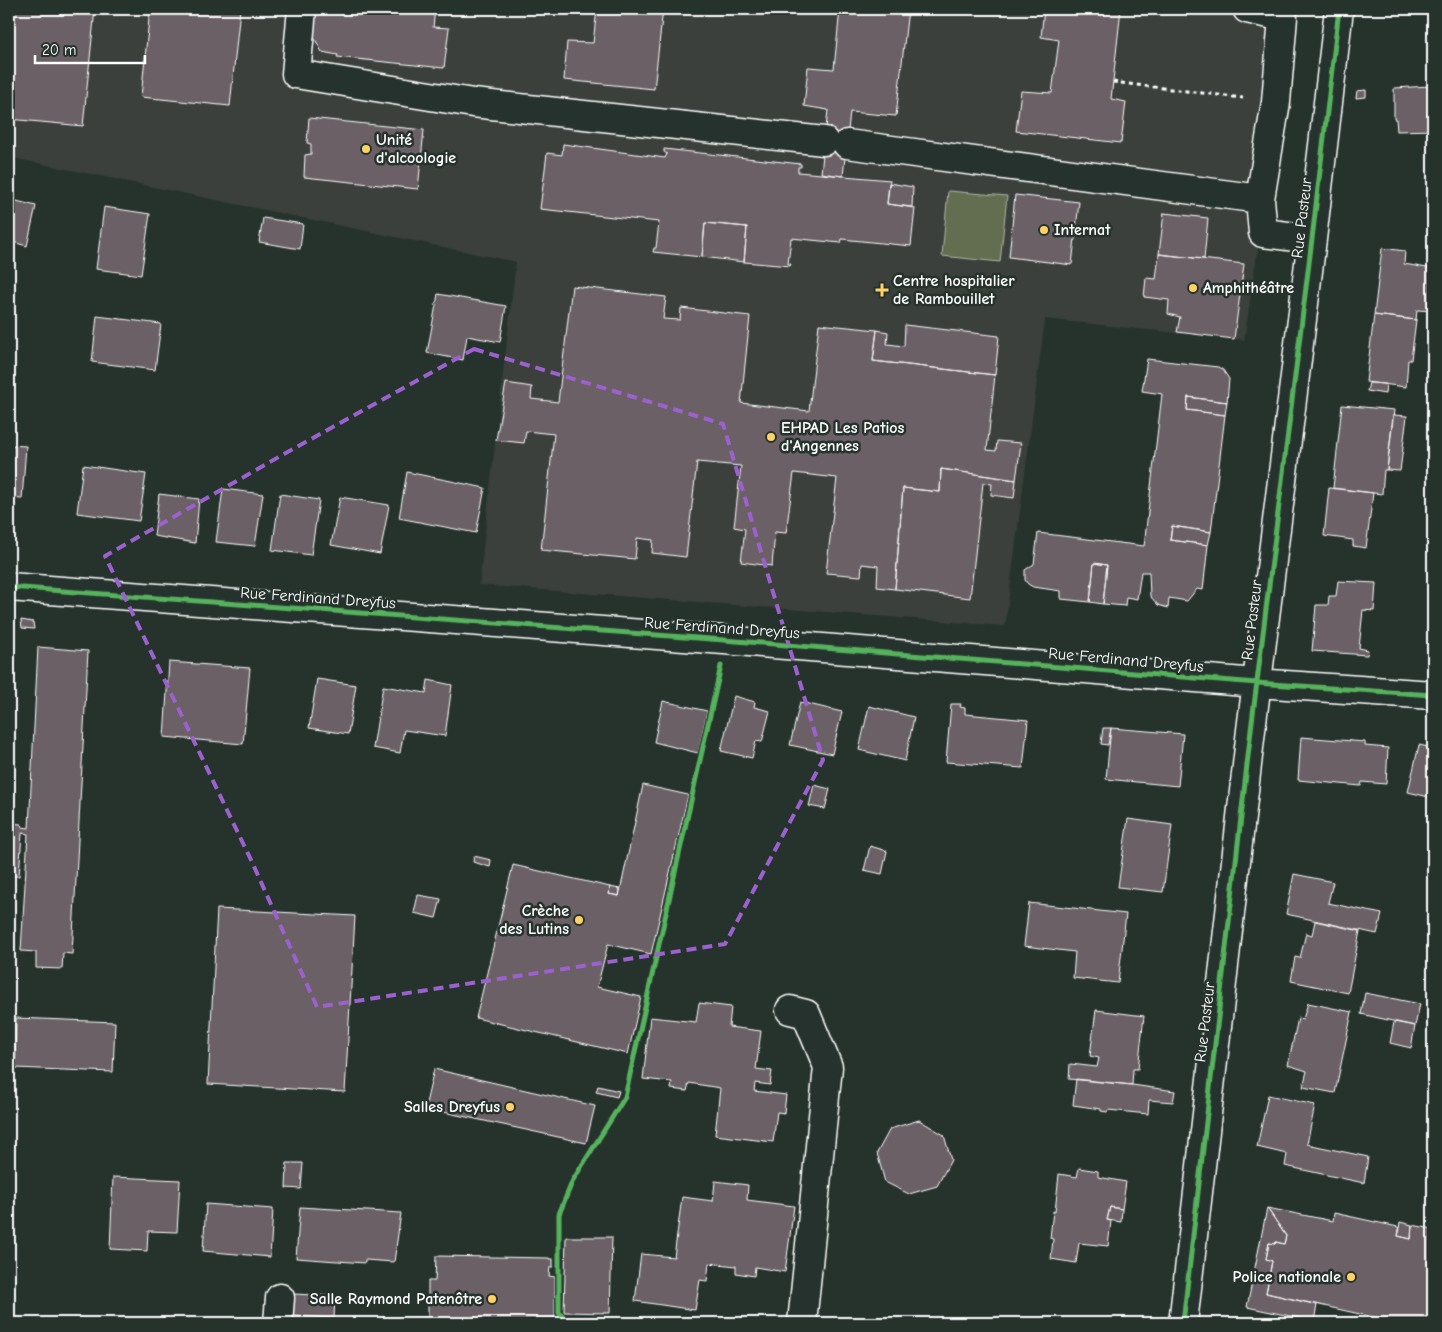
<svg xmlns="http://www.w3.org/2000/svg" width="1442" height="1332" font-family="'Comic Neue',sans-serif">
<rect width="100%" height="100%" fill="#26332d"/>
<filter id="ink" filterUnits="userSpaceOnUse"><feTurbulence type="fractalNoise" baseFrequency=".02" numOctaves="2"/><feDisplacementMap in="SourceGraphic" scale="10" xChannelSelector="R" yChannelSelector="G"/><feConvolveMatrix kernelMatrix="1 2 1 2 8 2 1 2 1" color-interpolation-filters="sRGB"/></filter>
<g filter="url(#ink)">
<path fill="#3b413e" d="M9 9H1294L1244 340 1045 319 1005 626 479 585 516 262 9 157Z"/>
<path fill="#626e50" stroke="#b0b6a8" d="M948 191 1007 196 1000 262 942 256Z"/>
<path fill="#6b6166" stroke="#fff" d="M9 9H95L83 126 9 119Z
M150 9H240L230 106 141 97Z
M312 9H435L433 27 449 28 444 68 337 57 338 55 322 52 309 28Z
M597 9H663L654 89 564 80 567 42 593 43Z
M840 9H908L896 116 850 112 843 176 821 173 828 110 804 106 808 67 834 69Z
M1044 9H1121L1111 99 1126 102 1121 143 1016 131 1021 91 1052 93 1059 40 1041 37Z
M1431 86 1430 94H1433V130L1397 131 1396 119H1394V88Z
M1366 90V97L1356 98 1357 91Z
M309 118 424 130 418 189 304 177 305 155 311 154V144L307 143Z
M563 144 665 158 667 154 664 152V149L801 164V167H798V172L890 180 887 204 915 208 911 246 842 239 841 243 791 238 788 264H791L790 266 744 262 747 227 705 223 702 257 653 252 654 248H656L659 222 540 209 547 153 562 155Z
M889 183 913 187 912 207 887 204Z
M1015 195 1079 202 1072 265 1009 257Z
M9 199 36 206 27 246 9 241Z
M104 207 150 214 141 275 96 269Z
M1164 213 1208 218 1204 259 1159 254Z
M263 218 303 224 300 249 259 242Z
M705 223 747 227 744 262 702 257Z
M1382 248 1405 251 1404 264 1433 269V311L1417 310 1416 320 1374 315Z
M1159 254 1244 264 1234 339 1177 332 1180 317 1168 314 1169 300 1144 297 1146 278 1156 279Z
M572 286 666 297 663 319 680 320 681 308 750 316 741 403 809 411 819 324 877 330 873 361 995 375 987 450 996 451 997 441 1021 443 1016 480 941 469 940 492 903 488 895 589 877 587 878 566 862 564 861 576 826 573 837 478 794 473 786 533 775 532 772 566 741 562 745 529 734 527 741 466 697 462 686 557 652 553 653 540 637 538 635 559 541 550 554 434 526 431 524 443 496 440 506 383 532 387 531 399 558 402Z
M438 294 506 306 500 342 467 336 463 360 427 353Z
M1374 315 1416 320 1411 360H1408L1406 387 1366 382Z
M97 316 161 324 155 370 92 362Z
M905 325 999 336 995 375 873 361 877 330 888 332 887 344 904 346Z
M1147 359 1218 367 1223 370 1229 379 1227 402 1188 397 1187 410 1225 415 1211 532 1172 526 1170 540 1208 545 1203 590 1197 589 1187 601 1169 598 1168 608 1158 605 1150 596 1149 572H1141L1137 599 1126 597 1125 606 1103 604 1107 565 1094 563 1090 602 1061 599V591L1033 587 1028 584 1025 580V570L1034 564 1038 533 1144 546 1162 394 1142 391Z
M1369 383 1386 384 1385 394 1367 391Z
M1188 397 1227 402 1225 415 1187 410Z
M1342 405 1394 410 1387 470H1384L1382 494 1333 488Z
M1393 415 1407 416 1400 471 1387 470Z
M9 445 26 446 22 499 9 498Z
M83 465 146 474 139 521 77 513Z
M941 469 1016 480 1014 498 991 495 992 484 983 483 970 598 895 589 903 488 940 492Z
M407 472 485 488 476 533 399 518Z
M1329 488 1373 493 1366 548 1353 546V540L1324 536Z
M223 489 263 494 255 546 216 542Z
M159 494 199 499 195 543 154 536Z
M280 494 319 500 311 555 272 550Z
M340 497 389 505 380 554 331 545Z
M1172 526 1211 532 1208 545 1170 540Z
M1094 563 1107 565 1103 604 1090 602Z
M1338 581 1376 583 1374 611 1363 610 1359 648 1368 650 1367 655 1312 651 1316 605H1328L1329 596H1336Z
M21 620 33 622 34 629 22 628Z
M38 647 88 651 72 954 63 953 62 969 36 968V952L21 951 28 834 22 833 19 876H9V823L21 824 22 827 29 828Z
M169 662 250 668 243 744 164 737Z
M317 679 356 685 348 734 309 728Z
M428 680 452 685 445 736 404 730 400 753 373 748 383 686 426 693Z
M734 696 755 702 754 707 770 711 762 742 756 741 752 758 721 751Z
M663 701 707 711 698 753 654 742Z
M800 702 842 712 832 754 790 745Z
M951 704H961L960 707 965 708V714L1028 720 1023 768 946 762Z
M869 706 914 717 905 761 859 750Z
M1103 728H1111L1108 745 1101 744Z
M1111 728 1183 734 1178 786 1106 779Z
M1301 737 1365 742V746L1388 748 1386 784 1362 782 1361 786 1298 780Z
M1419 745 1433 748V798L1408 792Z
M643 785 688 795 651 954 608 944 597 987 641 997 628 1054 476 1018 513 865 610 887 609 894 619 896Z
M814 785 830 789 825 809 809 806Z
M1128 819 1172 825 1163 892 1118 887Z
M870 846 887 851 882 874 864 870Z
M474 856 491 860 490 867 473 862Z
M1294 874 1333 882 1328 903 1382 914 1377 934 1286 914Z
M610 887 620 889 619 896 609 894Z
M418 895 441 899 436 918 414 913Z
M1029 903 1126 914 1118 983 1073 978 1075 952 1024 946Z
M217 909 355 916 345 1092 208 1084Z
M1315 921 1360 931 1348 993 1291 981 1295 957 1300 958 1306 933 1312 935Z
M1365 993 1420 1004 1415 1026 1361 1014Z
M699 1003 731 1007 729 1027 761 1031 756 1069 772 1071 770 1085 755 1083 754 1091 786 1095 784 1113 777 1112 773 1142 715 1135 720 1088 689 1083 687 1091 671 1089 672 1082 643 1079 650 1017 696 1022Z
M1308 1003 1352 1012 1335 1093 1303 1087 1307 1071 1288 1065 1298 1018 1303 1019Z
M1096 1010 1144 1016 1138 1069H1133L1132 1085 1069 1079 1070 1064 1097 1067 1099 1058 1090 1056Z
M16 1018 115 1022 113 1072 15 1068Z
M1394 1022 1415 1026 1411 1048 1390 1043Z
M434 1069 595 1106 586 1143 425 1108Z
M1076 1079 1132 1085 1175 1091 1173 1102 1149 1100 1148 1114 1108 1110 1107 1112 1101 1111V1109L1073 1105Z
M598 1086 619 1091 617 1097 596 1092Z
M1268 1095 1315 1105 1307 1144 1368 1157 1364 1183 1285 1166 1287 1154 1257 1147Z
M919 1120 944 1135 951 1160 937 1186 909 1194 885 1182 877 1153 890 1129Z
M287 1163H303L301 1189 286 1188Z
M1079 1168 1098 1171V1177L1126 1182 1122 1209 1110 1207 1107 1220 1111 1221 1108 1246 1079 1243 1076 1263 1051 1259 1053 1239 1050 1238 1053 1211 1055 1212 1059 1174 1077 1177Z
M113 1177 180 1180 177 1232 148 1231 147 1251 110 1249Z
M715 1181 748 1185 747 1200 794 1206 785 1272 755 1267 754 1276 736 1273V1266L709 1263 707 1281 700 1280 695 1310 635 1301 641 1254 674 1257 682 1197 713 1201Z
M206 1204 273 1209 270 1257 203 1251Z
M300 1207 401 1213 394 1262 365 1260V1263L296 1258Z
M1110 1207 1122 1209 1121 1222 1107 1220Z
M1267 1208 1286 1236 1284 1244 1276 1242 1275 1244 1269 1243 1266 1259 1272 1261 1266 1293 1317 1305 1314 1321 1247 1307Z
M1267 1208 1333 1221 1334 1213 1398 1227 1400 1229 1398 1236 1411 1239 1412 1225 1433 1229V1323H1400L1266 1293 1272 1261 1266 1259 1269 1243 1275 1244 1276 1242 1284 1244 1286 1236Z
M1400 1222 1412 1225 1411 1239 1398 1236Z
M566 1237H612L610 1313 564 1312Z
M436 1256 549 1258V1259H553V1267H550L549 1276 555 1277V1323H408L409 1318H428V1281H435Z
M293 1294 335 1296 334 1318 291 1316Z"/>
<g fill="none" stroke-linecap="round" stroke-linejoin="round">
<g stroke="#fff" stroke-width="31">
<path id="minor" d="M302 9 296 74 473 103 824 141
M847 144 1260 199 1276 102 1283 17 1247 9
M1260 199 1263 233 1312 239
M9 587 724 640 1257 683 1433 695
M790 1010 806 1014 828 1067 802 1323
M278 1323 280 1298
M1183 1323 1251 730 1312 239 1339 9"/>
</g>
<path stroke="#fff" stroke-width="3" stroke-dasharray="4 4" stroke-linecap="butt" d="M1113 82 1243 98"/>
<use href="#minor" stroke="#26332d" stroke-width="28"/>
<g stroke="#26332d" stroke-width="8">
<path id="cycleway" d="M9 587 724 640 1257 683 1433 695
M570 1323 559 1313V1214L573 1180 625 1097 721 666
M1183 1323 1251 730 1312 239 1339 9"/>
</g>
<use href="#cycleway" stroke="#56b35d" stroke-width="5"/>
</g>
</g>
<path fill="none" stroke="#9c61cf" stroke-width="4" stroke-dasharray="10 6" stroke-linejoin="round" d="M474 349 723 424 823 760 725 944 317 1007 252 862 105 556 284 454Z"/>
<g fill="#ffd166" stroke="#26332d" stroke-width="2">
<circle cx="366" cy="149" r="5"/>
<circle cx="1044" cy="230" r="5"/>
<circle cx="1193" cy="288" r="5"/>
<path d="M879.5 282.5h5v5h5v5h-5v5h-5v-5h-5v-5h5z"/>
<circle cx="771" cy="437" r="5"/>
<circle cx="579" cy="920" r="5"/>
<circle cx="510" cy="1107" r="5"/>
<circle cx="1351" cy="1277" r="5"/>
<circle cx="492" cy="1299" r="5"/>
</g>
<g text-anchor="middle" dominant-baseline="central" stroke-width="5" stroke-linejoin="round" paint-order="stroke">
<g font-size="16" font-weight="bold" fill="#fff" stroke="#26332d" text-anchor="start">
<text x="376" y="140">Unité<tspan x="376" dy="18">d'alcoologie</tspan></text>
<text x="1054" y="230">Internat</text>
<text x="893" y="281">Centre hospitalier<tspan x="893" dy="18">de Rambouillet</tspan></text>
<text x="1203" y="288">Amphithéâtre</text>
<text x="781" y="428">EHPAD Les Patios<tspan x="781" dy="18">d'Angennes</tspan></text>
<text x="569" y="911" text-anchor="end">Crèche<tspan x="569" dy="18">des Lutins</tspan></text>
<text x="500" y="1107" text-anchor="end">Salles Dreyfus</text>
<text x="1341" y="1277" text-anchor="end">Police nationale</text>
<text x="482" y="1299" text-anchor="end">Salle Raymond Patenôtre</text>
</g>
<g font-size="16" fill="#fff" stroke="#26332d">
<text transform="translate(1302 218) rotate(-83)">Rue Pasteur</text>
<text transform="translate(318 598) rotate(4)">Rue Ferdinand Dreyfus</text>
<text transform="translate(1252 620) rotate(-83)">Rue Pasteur</text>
<text transform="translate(722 628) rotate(4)">Rue Ferdinand Dreyfus</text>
<text transform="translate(1126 660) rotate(5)">Rue Ferdinand Dreyfus</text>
<text transform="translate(1205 1022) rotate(-83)">Rue Pasteur</text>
</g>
</g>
<rect width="1442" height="1332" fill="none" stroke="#26332d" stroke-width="30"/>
<rect x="15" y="15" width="1412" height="1302" fill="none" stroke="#fff" stroke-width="2" filter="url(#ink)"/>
<path d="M35 55v8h110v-8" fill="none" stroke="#ffffff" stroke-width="2.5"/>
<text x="42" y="55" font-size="15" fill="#ffffff" stroke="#26332d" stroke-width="4" paint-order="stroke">20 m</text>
</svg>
